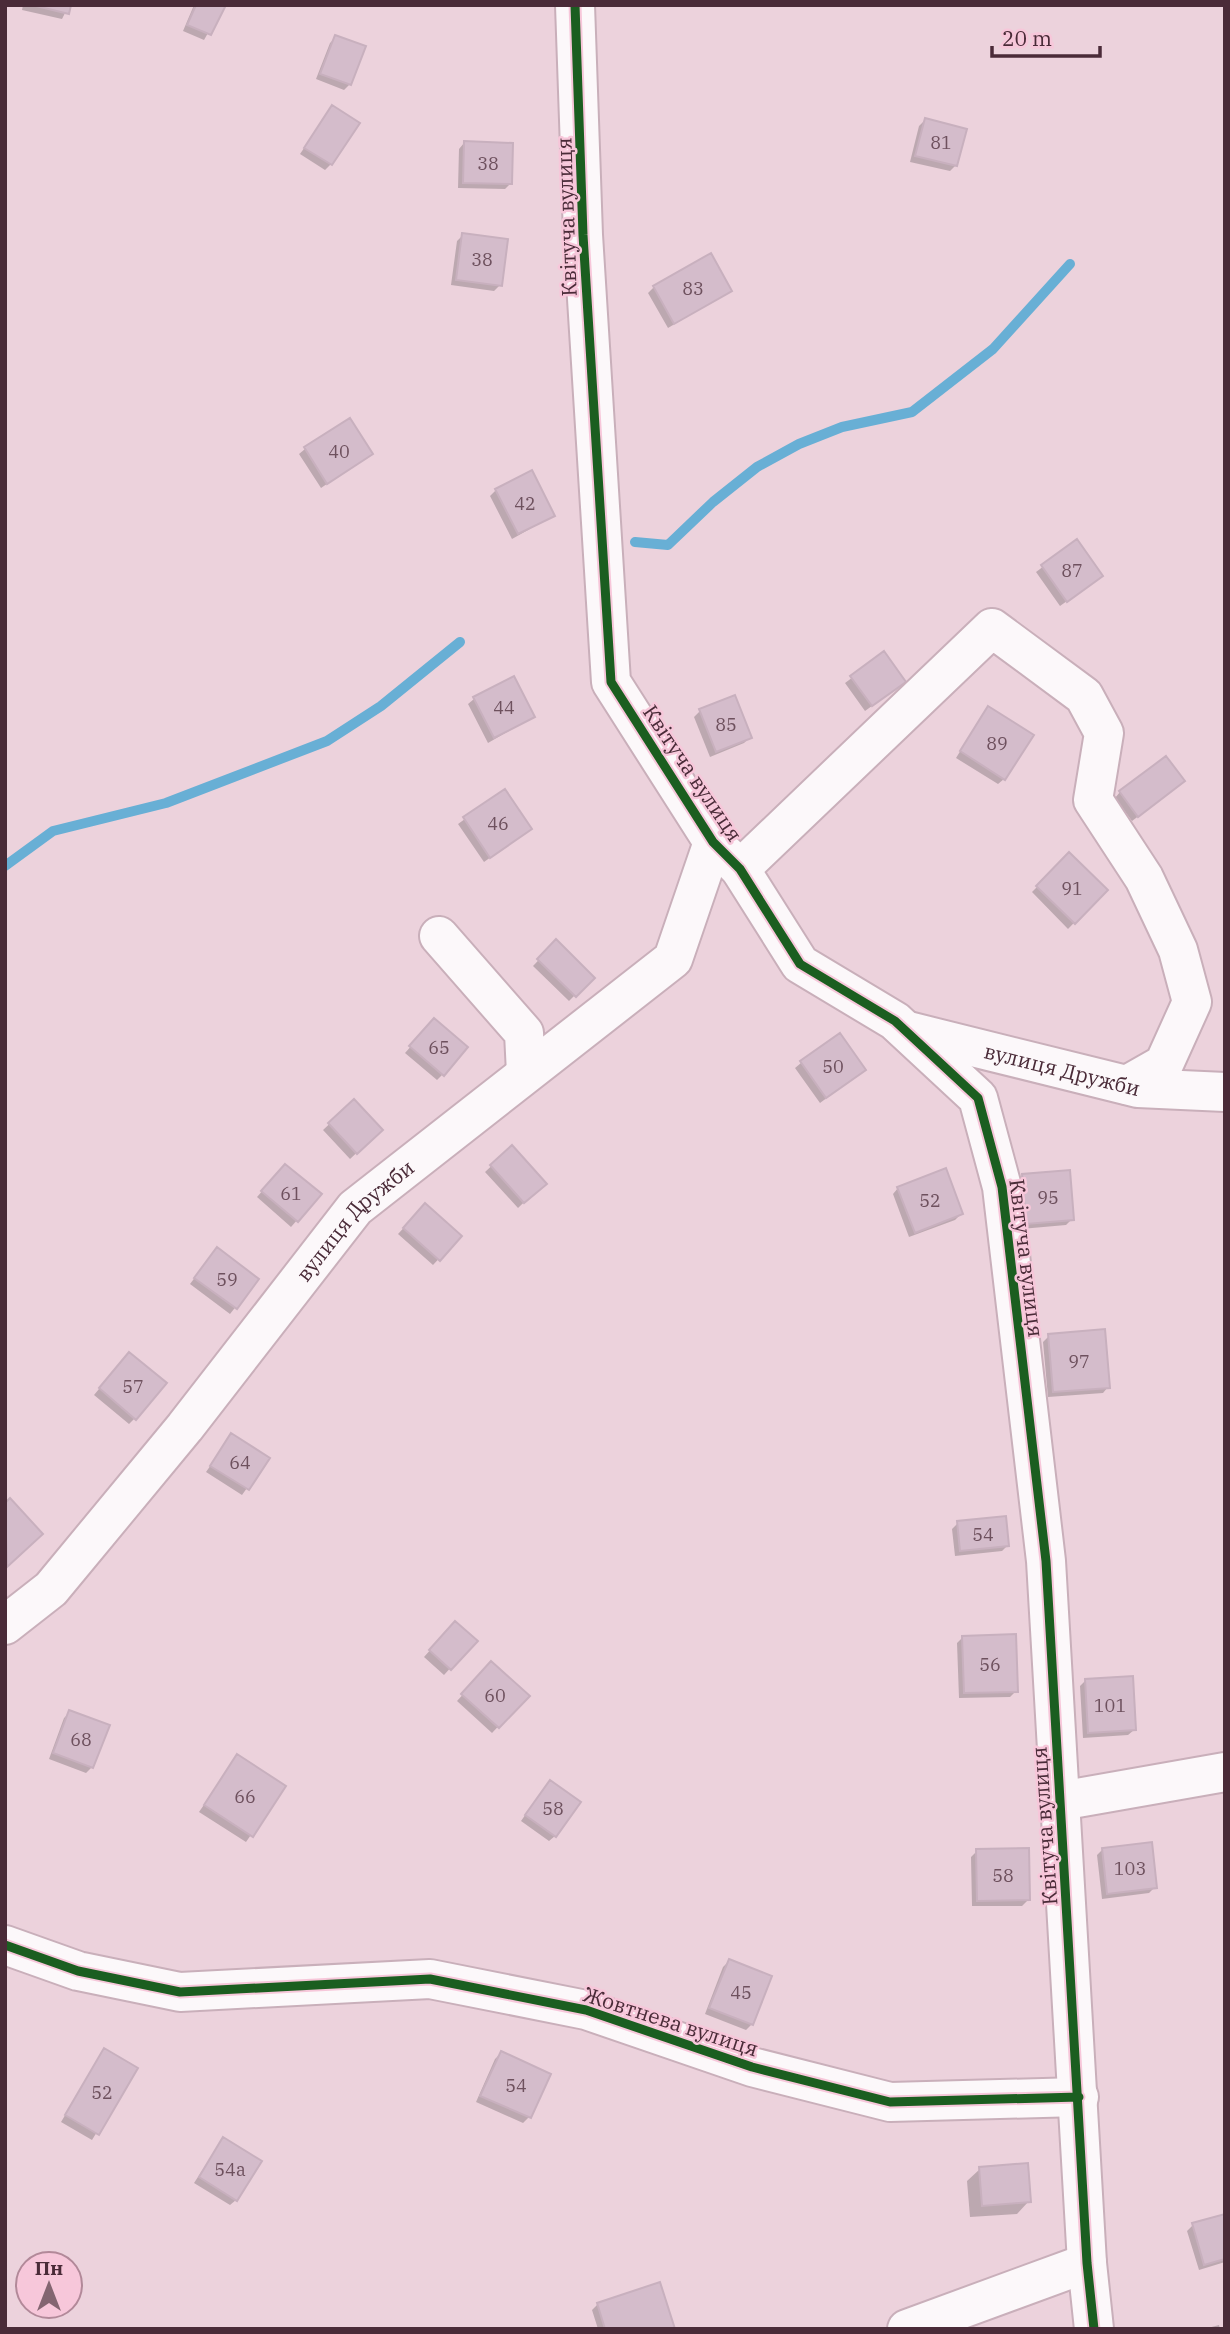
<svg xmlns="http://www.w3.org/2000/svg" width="1230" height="2334" font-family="'IBM Plex Serif',serif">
<rect width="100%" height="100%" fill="#ecd2dc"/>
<path fill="#0003" d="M23 5H69L62 19 22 10Z
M194 5H224L204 40 183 31Z
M336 37 350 84 344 90 316 79 330 43Z
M332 107 331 164 325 170 300 154Z
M925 120 956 165 950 171 910 162 919 126Z
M464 143 511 183 505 189 458 188 459 149Z
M463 235 500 285 494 291 451 285 457 241Z
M654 287 730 291 668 328 648 293Z
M305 449 371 454 321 488 299 454Z
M496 490 553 516 512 539 490 496Z
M1076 542 1095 581 1060 606 1036 572Z
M884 654 898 687 865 711 845 683Z
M474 699 533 717 488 743 468 704Z
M700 711 750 737 744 743 710 757 694 717Z
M983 714 1004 779 998 784 956 758Z
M1177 787 1132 821 1115 798 1120 792Z
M504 791 530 829 484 862 458 824Z
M1069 855 1106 890 1068 929 1032 892Z
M556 942 592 978 569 1001 533 966Z
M429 1026 442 1075 437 1080 405 1053Z
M801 1063 864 1070 820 1103 795 1068Z
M354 1101 381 1130 350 1159 323 1130Z
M512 1147 544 1183 518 1208 485 1172Z
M279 1172 319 1195 291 1227 257 1197Z
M1023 1175 1072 1219 1066 1225 1021 1229 1017 1181Z
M898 1188 961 1214 955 1220 909 1237 893 1194Z
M425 1205 460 1236 433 1265 398 1234Z
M212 1255 257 1280 230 1314 190 1284Z
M1049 1336 1108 1387 1103 1393 1048 1397 1043 1342Z
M123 1360 135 1418 129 1424 94 1395Z
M232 1435 268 1459 242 1495 206 1472Z
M5 1505 41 1534 5 1567Z
M958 1523 1007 1546 1002 1551 955 1556 952 1529Z
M449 1629 475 1641 444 1675 424 1657Z
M962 1638 1016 1691 1010 1697 959 1698 957 1643Z
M491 1664 527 1696 492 1733 457 1701Z
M1085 1681 1134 1730 1128 1735 1083 1738 1080 1686Z
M70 1712 92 1767 86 1773 49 1759 64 1718Z
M237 1757 284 1787 246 1842 199 1812Z
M544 1788 555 1836 549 1841 521 1821Z
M1103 1849 1155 1887 1149 1893 1102 1899 1097 1855Z
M977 1851 1028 1900 1022 1906H972L971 1857Z
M729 1961 752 2024 746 2030 705 2014 723 1967Z
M104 2050 136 2069 92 2140 61 2122Z
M501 2053 548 2074 529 2117 523 2123 476 2102 495 2059Z
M223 2139 236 2200 230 2205 194 2183Z
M980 2169 1029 2201 1017 2214 970 2217 967 2181Z
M1225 2215V2262L1199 2270 1187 2231 1193 2225Z
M659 2285 673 2329H598L592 2310 597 2305Z
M1219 2325 1220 2329H1204Z"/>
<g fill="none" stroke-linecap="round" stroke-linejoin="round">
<path stroke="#68afd5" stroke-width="10" d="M635 542 668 545 713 502 757 467 799 444 842 427 912 412 993 349 1070 264
M5 866 53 831 166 803 327 741 381 706 460 642"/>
</g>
<path fill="#d4bccb" stroke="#c8b0be" stroke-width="2" d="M32 5H71L69 14Z
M196 5H226L211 35 187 25Z
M335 35 366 46 351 85 320 74Z
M332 105 360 123 332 165 304 148Z
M925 118 967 129 957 166 915 156Z
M464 141 513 143 512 184 463 183Z
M462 233 508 239 502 286 456 280Z
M711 253 732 291 674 324 653 286Z
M350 418 373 454 327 484 304 447Z
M532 470 555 516 518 534 495 489Z
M1077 539 1103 576 1067 602 1041 565Z
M884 651 906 682 872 706 850 676Z
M514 676 535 717 494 738 473 697Z
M735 695 752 738 716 752 699 709Z
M988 706 1034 735 1005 780 960 751Z
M1166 756 1185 781 1138 817 1119 791Z
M505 789 532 829 490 858 463 817Z
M1069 852 1108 890 1075 924 1036 886Z
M556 939 595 978 576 997 537 959Z
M434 1018 468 1047 444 1076 409 1046Z
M840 1033 866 1070 826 1098 800 1061Z
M354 1099 383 1130 357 1154 328 1123Z
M512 1145 547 1184 524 1203 490 1165Z
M285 1164 322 1194 298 1222 261 1191Z
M946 1168 963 1214 915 1233 897 1187Z
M1070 1170 1074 1220 1026 1224 1022 1174Z
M425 1203 462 1236 440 1261 403 1228Z
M217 1247 259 1279 237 1309 194 1278Z
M1105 1329 1110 1388 1053 1392 1048 1334Z
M129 1352 167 1383 136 1420 99 1388Z
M231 1433 270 1458 249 1490 210 1466Z
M10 1498 43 1534 7 1567 5 1503Z
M1006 1516 1009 1546 960 1551 957 1521Z
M455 1621 478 1641 451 1670 429 1650Z
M1016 1634 1018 1692 964 1693 962 1636Z
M491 1661 530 1696 499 1728 461 1694Z
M1133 1676 1136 1730 1088 1733 1085 1679Z
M69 1710 110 1725 93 1768 53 1753Z
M237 1754 286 1786 253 1837 204 1805Z
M550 1780 581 1802 556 1837 525 1815Z
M1152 1842 1157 1888 1107 1894 1102 1848Z
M1029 1848 1030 1900 977 1901 976 1849Z
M729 1959 772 1976 753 2025 709 2008Z
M104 2048 138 2068 99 2135 65 2115Z
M501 2051 551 2074 531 2118 480 2096Z
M223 2137 262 2161 237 2201 199 2177Z
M1028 2163 1031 2202 982 2206 979 2167Z
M1225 2214V2259L1204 2265 1192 2223Z
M660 2282 675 2329H605L597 2303Z"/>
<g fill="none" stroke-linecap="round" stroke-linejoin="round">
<g stroke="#c9afba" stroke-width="42">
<g id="minor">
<path d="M575 5 583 235 611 682 713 842 740 869 800 964 895 1021 978 1098 1002 1187 1046 1561 1087 2263 1094 2329"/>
<path d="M740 869 992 628 1084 696 1104 733 1093 800 1144 878 1178 950 1192 1002 1164 1064 1127 1085"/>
<path d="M439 936 524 1033 526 1073"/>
<path id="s1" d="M908 1031 1138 1088 1225 1092"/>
<path id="s2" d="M5 1625 51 1589 185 1427 355 1208 673 959 713 842"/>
<path d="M1060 1801 1225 1772"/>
<path d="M5 1945 78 1971 180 1992 430 1979 586 2010 752 2067 890 2102 1079 2097"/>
<path d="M907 2329 1087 2263"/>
</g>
</g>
<use href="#minor" stroke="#fcf8fa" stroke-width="38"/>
<g stroke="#f7c7da" stroke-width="13">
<path id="cycleway" d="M575 5 583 235 611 682 713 842 740 869 800 964 895 1021 978 1098 1002 1187 1046 1561 1087 2263 1094 2329
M5 1945 78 1971 180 1992 430 1979 586 2010 752 2067 890 2102 1079 2097"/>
</g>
<use href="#cycleway" stroke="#1b5e20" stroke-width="9"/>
</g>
<g text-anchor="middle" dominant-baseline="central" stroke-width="5" stroke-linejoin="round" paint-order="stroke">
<g font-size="18" fill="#6e515e">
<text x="941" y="142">81</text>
<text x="488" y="163">38</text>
<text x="482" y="259">38</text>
<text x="693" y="288">83</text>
<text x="339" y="451">40</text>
<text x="525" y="503">42</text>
<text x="1072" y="570">87</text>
<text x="504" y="707">44</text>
<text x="726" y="724">85</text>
<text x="997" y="743">89</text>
<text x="498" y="823">46</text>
<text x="1072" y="888">91</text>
<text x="439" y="1047">65</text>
<text x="833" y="1066">50</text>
<text x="291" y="1193">61</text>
<text x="1048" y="1197">95</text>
<text x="930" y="1200">52</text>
<text x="227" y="1279">59</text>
<text x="1079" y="1361">97</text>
<text x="133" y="1386">57</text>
<text x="240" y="1462">64</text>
<text x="983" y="1534">54</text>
<text x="990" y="1664">56</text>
<text x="495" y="1695">60</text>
<text x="1110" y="1705">101</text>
<text x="81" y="1739">68</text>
<text x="245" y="1796">66</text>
<text x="553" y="1808">58</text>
<text x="1130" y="1868">103</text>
<text x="1003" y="1875">58</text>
<text x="741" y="1992">45</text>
<text x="516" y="2085">54</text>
<text x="102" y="2092">52</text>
<text x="230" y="2169">54а</text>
</g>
<g font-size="21" fill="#4a2b38" stroke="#f7c7da">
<text transform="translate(566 217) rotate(-92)">Квітуча вулиця</text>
<text transform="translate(693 773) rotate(56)">Квітуча вулиця</text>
<text stroke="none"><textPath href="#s1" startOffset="159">вулиця Дружби</textPath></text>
<text stroke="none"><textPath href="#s2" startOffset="537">вулиця Дружби</textPath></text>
<text transform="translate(1027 1258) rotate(83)">Квітуча вулиця</text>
<text transform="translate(1044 1826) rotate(-94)">Квітуча вулиця</text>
<text transform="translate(671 2021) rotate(18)">Жовтнева вулиця</text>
</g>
</g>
<rect width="1230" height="2334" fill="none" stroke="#4a2b38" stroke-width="14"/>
<g transform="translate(49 2285)"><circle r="33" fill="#f7c7da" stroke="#b28999" stroke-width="2"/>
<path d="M0-5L12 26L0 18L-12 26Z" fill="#836571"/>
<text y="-10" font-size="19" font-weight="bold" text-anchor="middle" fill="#4a2b38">Пн</text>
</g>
<path d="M992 46v10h108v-10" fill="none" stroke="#4a2b38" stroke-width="3.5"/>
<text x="1002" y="46" font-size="21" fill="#4a2b38" stroke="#f7c7da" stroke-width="5" paint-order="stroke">20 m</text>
</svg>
